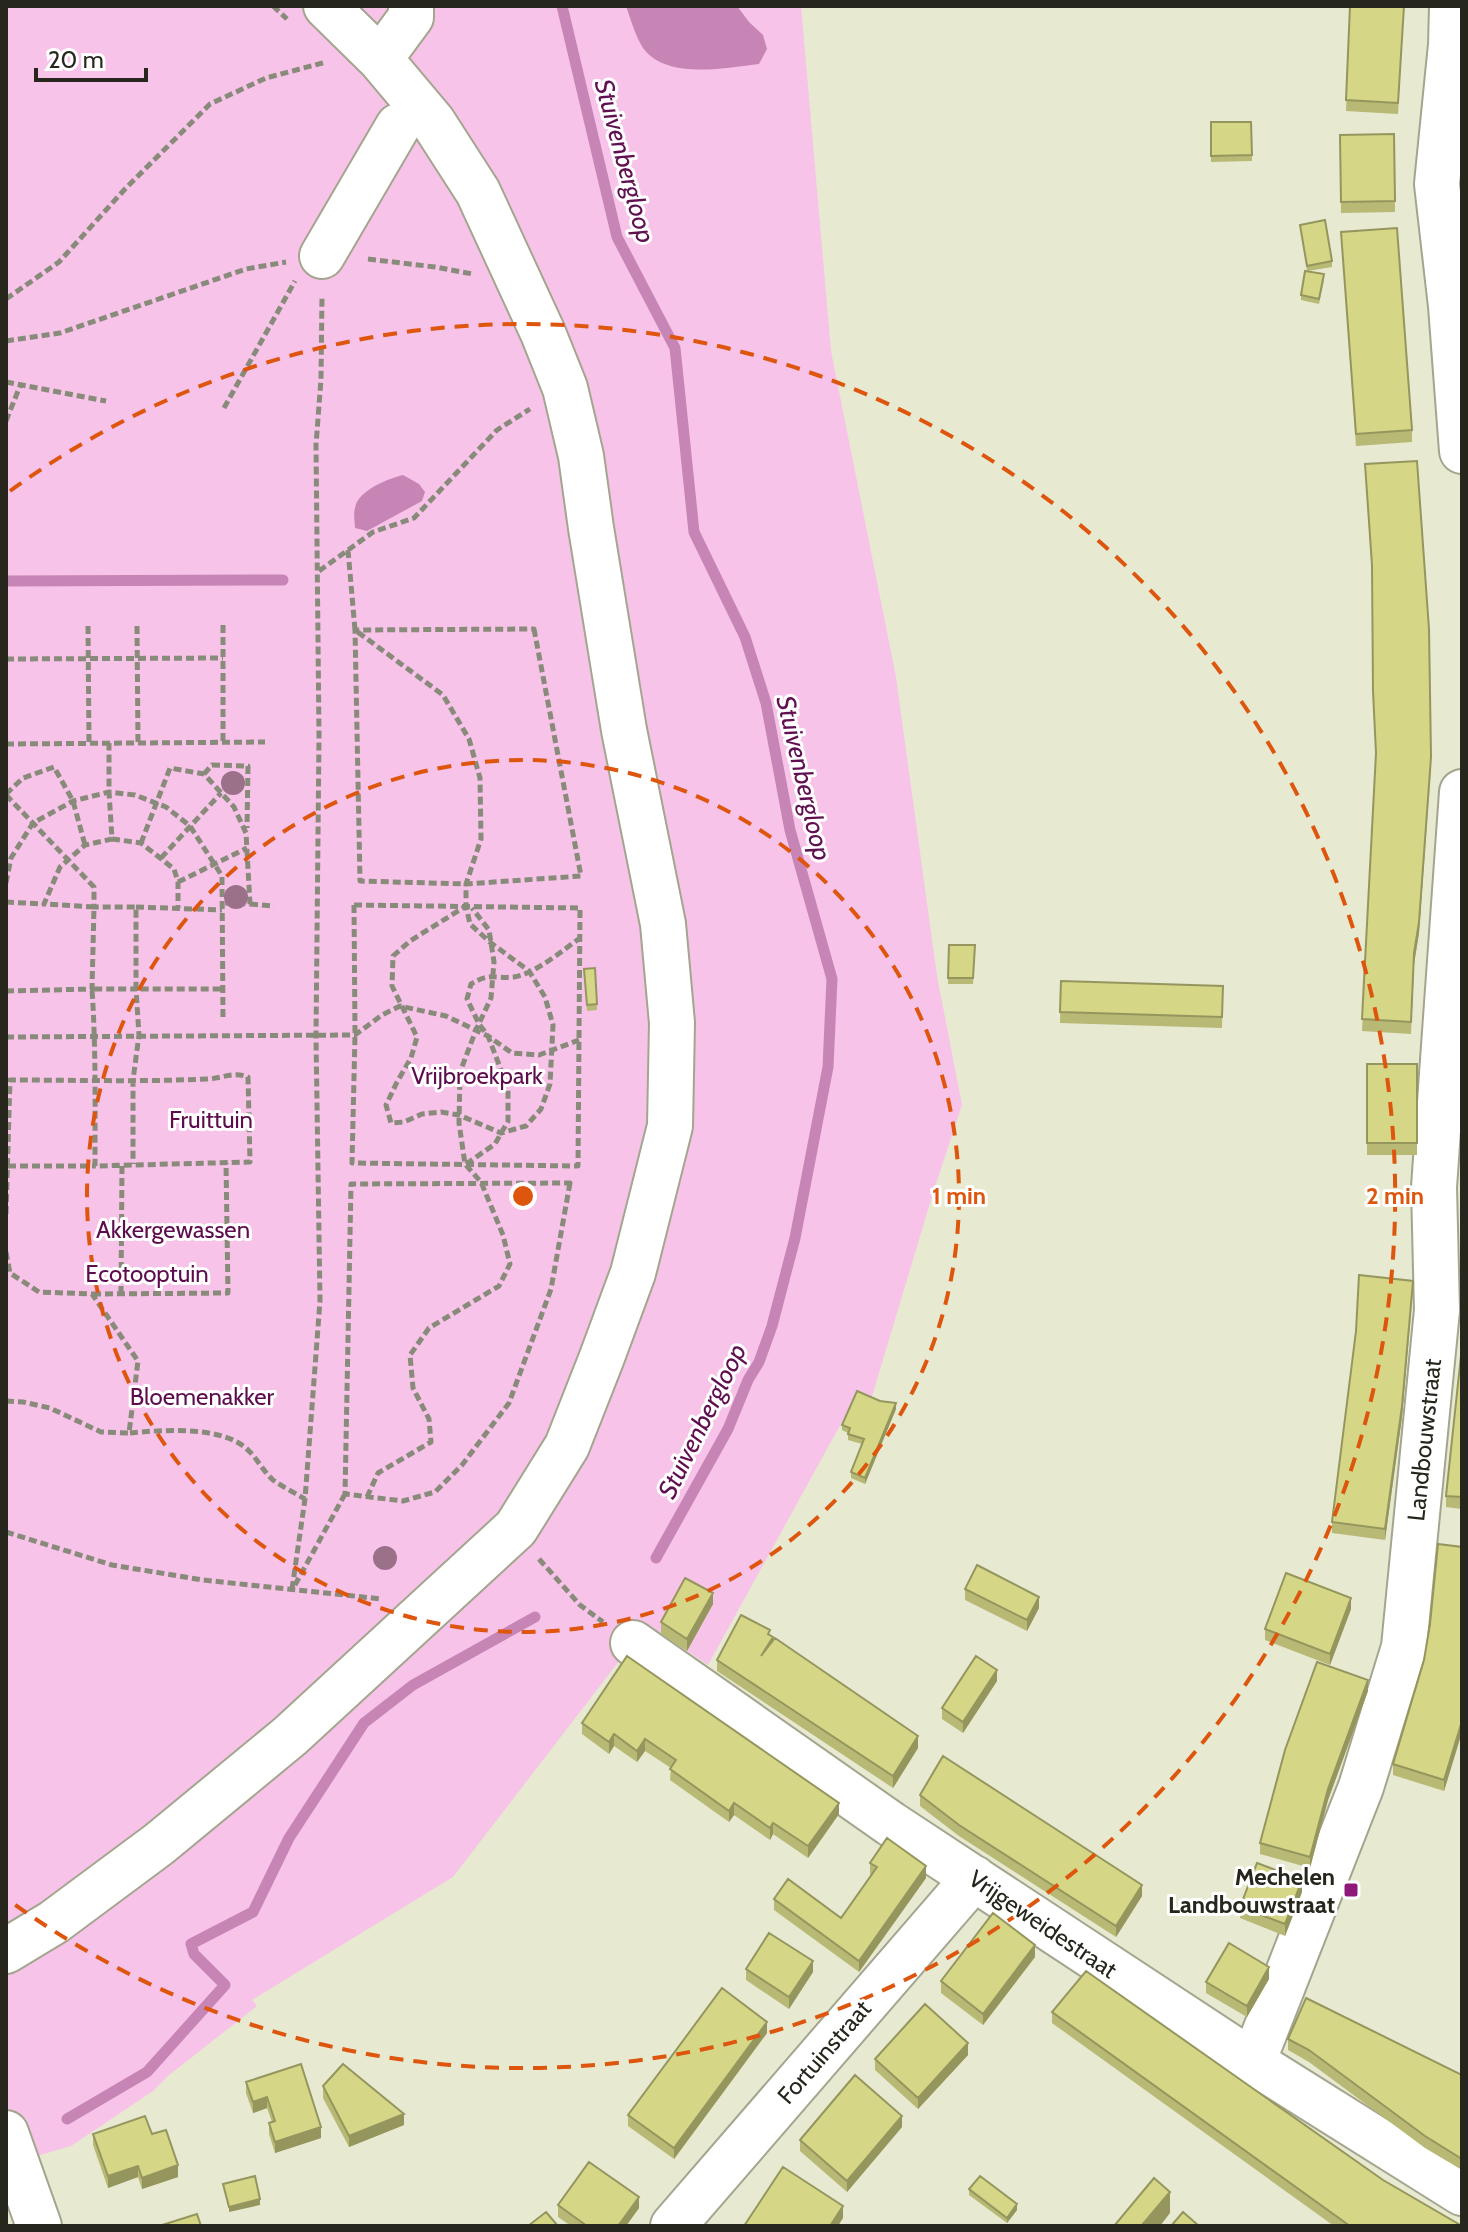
<svg xmlns="http://www.w3.org/2000/svg" width="1468" height="2232" font-family="Cabin,sans-serif">
<rect width="100%" height="100%" fill="#e7e9d1"/>
<path fill="#f8c3e9" d="M6 6H801L831 351 896 677 937 976 962 1105 933 1193 858 1443 843 1420 708 1665 649 1625 633 1643 453 1877 252 2000 257 2006 168 2076 153 2091 71 2146 6 2165Z"/>
<path fill="#c785b5" d="M626 6H737L749 22 763 35 767 49 759 64C725 68 666 80 643 48 635 35 631 20 626 6Z
M403 475 419 484 425 492 422 501 367 531 355 528C355 522 353 514 355 508 358 490 388 479 403 475Z"/>
<g fill="none" stroke-linecap="round" stroke-linejoin="round">
<path stroke="#c785b5" stroke-width="11" d="M562 6 617 237 675 348 694 532 745 637 766 703 790 830 832 979 828 1067 795 1238 772 1326 759 1362 748 1380 728 1429 656 1558
M6 581 283 580
M67 2119 147 2072 225 1985 194 1954 191 1944 253 1912 289 1838 364 1723 413 1685 535 1617"/>
<g stroke="#a4a58f" stroke-width="48">
<path id="minor" d="M326 6 380 59
M1452 6 1451 45 1437 184 1451 306 1462 451
M322 256 398 126
M633 1643 891 1824 1253 2062 1462 2193
M6 1951 54 1922 159 1844 290 1736 516 1528 567 1446 602 1357 633 1273 670 1126 672 1023 663 924 624 730 591 528 581 456 565 388 543 333 478 192 433 122 380 59 411 17V6
M1253 2062 1361 1787 1404 1647 1437 1310 1434 1187 1462 792
M6 2133 39 2226
M673 2226 974 1878"/>
</g>
<path stroke="#898b7a" stroke-width="5" stroke-dasharray="8 4" stroke-linecap="butt" d="M273 6 287 19
M368 259 435 267 473 274
M6 299 59 262 125 189 210 104 266 78 326 62
M6 341 60 333 246 269 286 262
M6 382 106 401
M224 408 295 281
M6 421 20 386
M348 550 355 630 443 695 469 739 480 778 481 839 466 884V906L470 924 491 943 529 971 545 997 553 1025 550 1084 541 1109 526 1126 501 1133 459 1115 441 1112 422 1114 404 1122 391 1123 386 1105 397 1082 411 1058 417 1037 392 986 393 956 410 941 466 906
M319 571 373 532 414 518 497 430 530 409
M223 625V743
M88 626 89 743
M137 626 138 743
M534 629 581 876 466 884 360 881 355 630Z
M6 659 223 658
M6 744 265 742
M204 774 212 765 248 766 247 828
M6 794 23 778 54 767 73 801 85 845
M6 795 94 887V907H136V989H222
M112 839 141 843 174 869 178 882V908
M141 843 170 768 204 774 234 807 246 833 250 904 222 903
M161 858 221 793
M178 882 247 848
M6 883 11 858 33 823 73 801 109 792 135 795 166 807 190 826 222 876 223 1020
M6 902 44 904
M250 904 274 906
M354 905 580 908 578 1166 352 1163 355 1035Z
M136 907 222 910
M6 991 92 989 94 907 44 904 60 867 85 845 112 839 109 792V743
M6 1037 355 1035 382 1015 400 1006 446 1016 488 1036 512 1053 539 1055 579 1040
M466 1164 495 1144 508 1121V1088L488 1036 479 1024 467 999 471 984C491 972 494 979 514 977 535 974 563 950 580 938
M8 1166H95
M570 1183 551 1289 509 1403 462 1465 435 1492 403 1501 345 1494 351 1184Z
M6 1214 10 1080C75 1080 141 1082 206 1079 221 1079 233 1071 248 1077L250 1162 95 1166C95 1107 96 1048 92 989H136L139 1035 133 1080V1164
M6 1252 10 1273 39 1292 92 1294 138 1361 129 1433C163 1430 224 1425 249 1451 258 1460 264 1472 273 1480 283 1487 295 1493 305 1499
M93 1294 228 1293 226 1163
M121 1294 122 1165
M6 1401 23 1402 50 1408 101 1432 129 1433
M367 1497 378 1473 431 1442 429 1419 413 1388 410 1355 429 1328 499 1286 510 1264 503 1235 481 1182 465 1164 459 1123 460 1072 476 1030 491 998 494 962 489 930 472 908
M6 1532 112 1565 203 1580 382 1599
M539 1559 580 1605 603 1622
M295 1585 345 1494
M292 1589 305 1499 320 1301 316 1037 319 736 316 445 321 379 322 296"/>
<use href="#minor" stroke="#fff" stroke-width="44"/>
</g>
<g fill="#9b7089">
<circle cx="233" cy="783" r="12"/>
<circle cx="236" cy="897" r="12"/>
<circle cx="385" cy="1558" r="12"/>
</g>
<path fill="#b7b974" d="M1350 6H1404L1398 114 1346 111Z
M1211 122H1251L1252 161 1211 162Z
M1394 134 1395 212 1341 213 1340 135Z
M1300 225 1332 261V267L1308 271 1324 280 1319 304 1301 300V295L1307 271Z
M1341 232 1412 430V442L1356 446Z
M1365 464 1431 769 1419 933 1414 964 1411 1034 1362 1031 1376 759 1373 702 1372 576Z
M949 945H975L973 984H948Z
M595 968 597 1010 587 1011 584 969Z
M1061 981 1223 986 1222 1028 1060 1023Z
M1367 1064H1417V1155H1367Z
M1413 1292 1402 1417 1385 1540 1332 1533V1522Z
M1462 1346V1509L1446 1507V1496Z
M896 1409 865 1484 851 1478V1472L862 1444 848 1440V1433L842 1430V1425Z
M1462 1547V1732L1444 1791 1393 1775V1764Z
M965 1589 1039 1608 1027 1631 965 1600Z
M713 1604 687 1651 661 1634V1622Z
M1351 1609 1330 1665 1265 1640V1629Z
M770 1635 773 1641 918 1748 893 1788 717 1671V1660Z
M627 1656 839 1814 808 1858 773 1834 770 1840 734 1815 729 1822 670 1780 671 1768 645 1751 637 1762 614 1746 609 1754 582 1734V1723Z
M997 1681 963 1733 942 1719V1708Z
M1368 1691 1328 1800 1310 1868 1260 1854V1843Z
M920 1795 1142 1896 1116 1937 959 1836 920 1806Z
M870 1863 926 1878 859 1972 774 1910V1899L841 1918 871 1875 870 1874Z
M1302 1892 1285 1936 1240 1918V1907Z
M1035 1957 983 2025 941 1993V1981Z
M746 1969 813 1972 789 2009 746 1980Z
M1269 1979 1247 2017 1206 1993V1982Z
M1052 2012 1383 2180 1462 2226H1334L1052 2023Z
M767 2033 674 2159 628 2126V2115Z
M1288 2039 1462 2075V2170L1425 2148 1309 2062 1288 2050Z
M968 2055 918 2109 875 2070V2059Z
M246 2082 321 2138 275 2153 269 2134V2123L272 2122 267 2108 253 2113 246 2093Z
M323 2086 404 2125 349 2147 323 2098Z
M902 2127 847 2192 800 2151V2140Z
M93 2134H152L178 2177 142 2189 138 2177 108 2188 93 2145Z
M969 2189 1017 2210 1007 2223 969 2195Z
M558 2205 639 2208 626 2226H571L558 2217Z"/>
<path fill="#95965e" d="M1431 757 1419 933 1414 964 1411 1034 1414 953Z
M1413 1281 1402 1417 1385 1540V1529Z
M896 1403V1409L865 1484V1478Z
M713 1593V1604L687 1651V1639Z
M1039 1597V1608L1027 1631V1620Z
M1351 1598V1609L1330 1665V1654Z
M997 1670V1681L963 1733V1722Z
M1368 1680V1691L1328 1800 1310 1868V1857L1328 1789Z
M1462 1721V1732L1444 1791V1780Z
M614 1734V1746L609 1754V1742Z
M918 1736V1748L893 1788V1776Z
M645 1739V1751L637 1762V1751Z
M734 1803V1815L729 1822V1811Z
M839 1803V1814L808 1858V1846Z
M773 1823V1834L770 1840V1828Z
M926 1866V1878L859 1972V1961Z
M1302 1880V1892L1285 1936V1924Z
M1142 1885V1896L1116 1937V1926Z
M1035 1945V1957L983 2025V2014Z
M813 1961V1972L789 2009V1997Z
M1269 1967V1979L1247 2017V2006Z
M767 2022V2033L674 2159V2148Z
M968 2043V2055L918 2109V2098Z
M267 2097V2108L253 2113V2102Z
M404 2114V2125L349 2147V2136Z
M902 2116V2127L847 2192V2181Z
M321 2127V2138L275 2153V2142Z
M178 2165V2177L142 2189V2178Z
M138 2166V2177L108 2188V2176Z
M1170 2192V2213L1160 2226H1142Z
M639 2197V2208L626 2226H618Z
M260 2199V2205L229 2212V2207Z
M1017 2204V2210L1007 2223V2218Z
M843 2206V2218L838 2226H830Z"/>
<path fill="#d5d787" stroke="#95965e" stroke-width="2" d="M1350 6H1404L1398 103 1346 100Z
M1211 122H1251L1252 155 1211 156Z
M1394 134 1395 201 1341 202 1340 135Z
M1325 220 1332 261 1307 266 1300 225Z
M1397 228 1412 430 1356 434 1341 232Z
M1305 271 1324 274 1319 299 1301 295Z
M1417 461 1429 629 1431 757 1419 922 1414 953 1411 1022 1362 1019 1376 753 1373 691 1372 565 1365 464Z
M949 945H975L973 978H948Z
M595 968 597 1004 587 1005 584 969Z
M1061 981 1223 986 1222 1017 1060 1012Z
M1367 1064H1417V1143H1367Z
M1359 1275 1413 1281 1402 1406 1385 1529 1332 1522 1356 1331Z
M1462 1346V1497L1446 1496Z
M857 1391 880 1401 896 1403 865 1478 851 1472 864 1439 848 1434 850 1428 842 1425Z
M1438 1544 1462 1547V1721L1444 1780 1393 1764 1424 1660 1430 1624Z
M977 1565 1039 1597 1027 1620 965 1589Z
M1286 1573 1351 1598 1330 1654 1265 1629Z
M685 1578 713 1593 687 1639 661 1622Z
M741 1615 770 1630 768 1634 773 1637 761 1656 775 1638 918 1736 893 1776 717 1660Z
M627 1656 839 1803 808 1846 773 1823 770 1828 734 1803 729 1811 670 1769 676 1760 645 1739 637 1751 614 1734 609 1742 582 1723Z
M976 1656 997 1670 963 1722 942 1708Z
M1317 1662 1368 1680 1328 1789 1310 1857 1260 1843 1285 1750Z
M943 1756 1142 1885 1116 1926 959 1825 920 1795Z
M887 1838 926 1866 859 1961 774 1899 788 1879 841 1918 877 1867 870 1863Z
M1257 1863 1302 1880 1285 1924 1240 1907Z
M993 1913 1035 1945 983 2014 941 1981Z
M769 1933 813 1961 789 1997 746 1969Z
M1229 1943 1269 1967 1247 2006 1206 1982Z
M1086 1971 1383 2180 1462 2226H1350L1052 2012Z
M722 1988 767 2022 674 2148 628 2115Z
M1306 1998 1462 2075V2159L1425 2136 1309 2050 1288 2039Z
M925 2004 968 2043 918 2098 875 2059Z
M301 2064 321 2127 275 2142 269 2123 275 2121 267 2097 253 2102 246 2082Z
M343 2064 404 2114 349 2136 323 2086Z
M855 2075 902 2116 847 2181 800 2140Z
M145 2116 152 2134 166 2130 178 2165 142 2178 138 2166 108 2176 93 2134Z
M589 2162 639 2197 618 2226H587L558 2205Z
M783 2167 843 2206 830 2226H744Z
M255 2176 260 2199 229 2207 223 2184Z
M980 2176 1017 2204 1007 2218 969 2189Z
M1154 2178 1170 2192 1142 2225 1143 2226H1114Z
M546 2212 558 2226H528Z
M1183 2212 1199 2226H1171Z
M197 2214 201 2226H159Z"/>
<g fill="none" stroke="#de560d" stroke-width="4" stroke-dasharray="14 10">
<circle cx="523" cy="1196" r="436"/>
<path d="M10 491A872 872 0 1 1 10 1901"/>
</g>
<rect fill="#8e1979" stroke="#fff" stroke-width="3" x="1343" y="1882" width="16" height="16" rx="4"/>
<g text-anchor="middle" dominant-baseline="central" stroke-width="6" stroke-linejoin="round" paint-order="stroke">
<g font-size="24" fill="#5d0d4e" stroke="#fff">
<text x="477" y="1075">Vrijbroekpark</text>
<text x="211" y="1119">Fruittuin</text>
<text x="173" y="1229">Akkergewassen</text>
<text x="147" y="1273">Ecotooptuin</text>
<text x="202" y="1396">Bloemenakker</text>
</g>
<g font-size="24" fill="#26261d" stroke="#fff">
<text transform="translate(1424 1440) rotate(-84)">Landbouwstraat</text>
<text transform="translate(1043 1924) rotate(34)">Vrijgeweidestraat</text>
<text transform="translate(824 2052) rotate(-49)">Fortuinstraat</text>
</g>
<g font-size="24" font-weight="bold" fill="#26261d" stroke="#fff" text-anchor="end">
<text x="1335" y="1876">Mechelen<tspan x="1335" dy="28">Landbouwstraat</tspan></text>
</g>
<g font-size="26" font-style="italic" fill="#601051" stroke="#fff">
<text transform="translate(625 161) rotate(75)">Stuivenbergloop</text>
<text transform="translate(804 778) rotate(77)">Stuivenbergloop</text>
<text transform="translate(702 1421) rotate(-64)">Stuivenbergloop</text>
</g>
</g>
<circle cx="523" cy="1196" r="12" fill="#de560d" stroke="#fff" stroke-width="4"/>
<g font-size="24" text-anchor="middle" font-weight="bold" fill="#de560d" stroke="#fff" stroke-width="6" stroke-linejoin="round" paint-order="stroke">
<text x="959" y="1204">1 min</text>
<text x="1395" y="1204">2 min</text>
</g>
<rect width="1468" height="2232" fill="none" stroke="#26261d" stroke-width="16"/>
<path d="M36 68v12h110v-12" fill="none" stroke="#26261d" stroke-width="4"/>
<text x="48" y="68" font-size="24" fill="#26261d" stroke="#ffffff" stroke-width="6" paint-order="stroke">20 m</text>
</svg>
